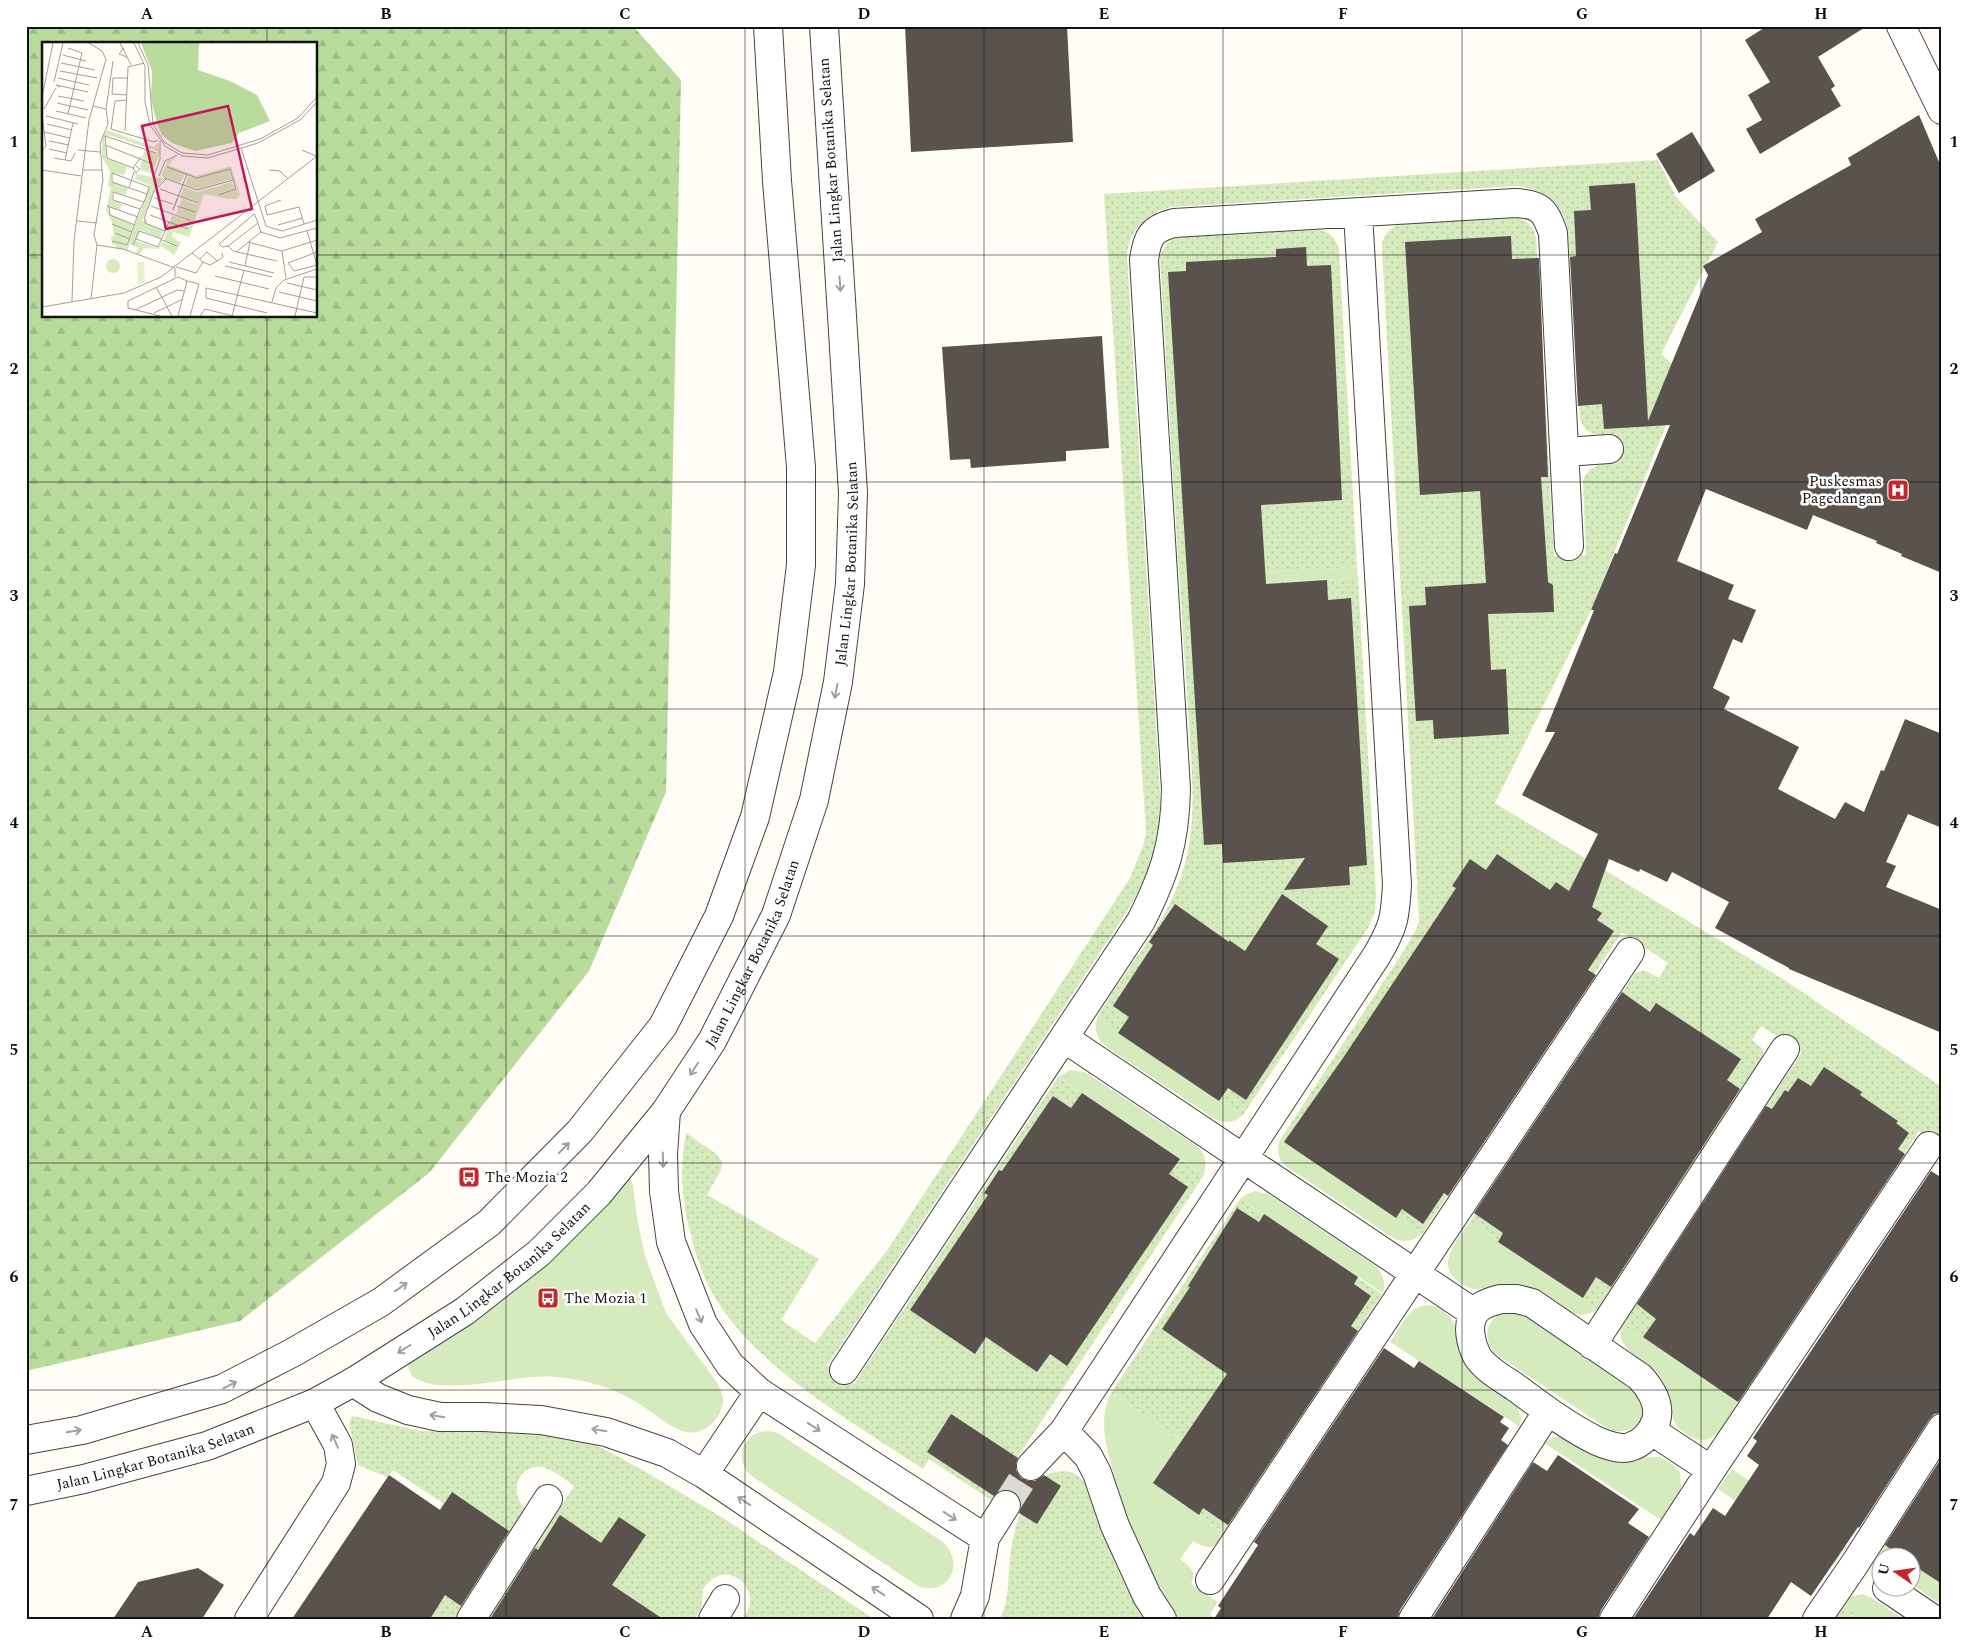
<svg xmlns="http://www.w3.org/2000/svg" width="1968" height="1645" font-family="Spectral,serif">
<defs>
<pattern id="grass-dots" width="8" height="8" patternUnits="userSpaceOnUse" patternTransform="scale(1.25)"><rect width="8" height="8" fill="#d5ebbd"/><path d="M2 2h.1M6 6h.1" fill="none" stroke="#b6c8a1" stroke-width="1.8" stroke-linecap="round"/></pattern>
<pattern id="forest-firs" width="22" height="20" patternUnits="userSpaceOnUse" patternTransform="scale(1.25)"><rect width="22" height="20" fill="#b9dc9c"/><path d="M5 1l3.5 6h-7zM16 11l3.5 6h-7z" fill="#9ebc85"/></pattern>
</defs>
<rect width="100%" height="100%" fill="#fffdf5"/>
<path fill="url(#grass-dots)" d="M1658 160 1676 197 1718 242 1661 354 1686 376 1591 610 1495 803 1783 979 1942 1087V1146L1919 1131 1739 1404 1622 1325 1802 1052 1761 1026 1752 1040 1763 1049V1060L1598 1309 1470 1222 1635 973 1644 970 1659 978 1668 963 1622 932 1422 1234 1280 1140 1403 952 1417 928 1419 919 1382 248C1382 235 1390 226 1403 224L1514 217C1526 219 1534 226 1536 239L1554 556 1586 555 1583 480C1590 464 1602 464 1617 462L1615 435C1599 436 1586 436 1580 419L1568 229C1563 202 1541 188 1515 186L1170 207C1146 214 1128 231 1127 257L1160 792C1161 840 1151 872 1126 913L827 1366 854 1384 1058 1077 1204 1175 998 1487 1002 1490 994 1502 929 1459 923 1469C853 1422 758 1370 714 1296 703 1277 696 1256 691 1235 682 1202 679 1168 686 1133L715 1153 722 1161 721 1170 707 1195 819 1259 781 1320 815 1343 888 1249 1130 878 1143 846 1146 832 1104 194Z
M1317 229C1330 231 1336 238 1339 250L1357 567 1179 576 1160 257C1164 246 1169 239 1181 237Z
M1358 578 1376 895 1375 912 1368 928 1243 1115 1097 1018C1122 973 1159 934 1178 885 1199 833 1192 778 1189 724 1186 678 1183 633 1180 587Z
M1240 1199 1382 1294 1225 1533 1151 1484 1180 1438 1111 1393Z
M352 1416 421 1431 476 1432 518 1428 581 1440 602 1448 646 1472 723 1518 874 1619H742C766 1593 731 1558 707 1584 699 1592 704 1600 701 1609 699 1612 696 1616 694 1619H487L574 1486C565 1479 551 1468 540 1467 515 1466 510 1496 526 1509L454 1619H367L443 1503 393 1470 387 1477 358 1465 349 1423Z
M1066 1471C1076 1473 1081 1477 1087 1486 1101 1533 1119 1577 1144 1619H1000C1008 1603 1008 1587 1009 1569 1011 1543 1016 1514 1032 1492 1043 1476 1045 1472 1066 1471Z
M1841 1604 1863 1619H1832Z"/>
<path fill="url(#forest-firs)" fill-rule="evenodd" d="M26 26H633L681 80 666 792 589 971 429 1173 240 1321 26 1371ZM44 44H316V316H44Z"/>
<path fill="#d5ebbd" d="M1357 567 1358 578 1180 587 1179 576Z
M1097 1018 1243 1115C1234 1123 1225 1124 1215 1119L1105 1046C1097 1038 1094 1029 1097 1018Z
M1070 1070 1085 1072 1198 1147C1206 1155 1207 1165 1204 1175L1058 1077Z
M1280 1140 1422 1234C1413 1241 1406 1243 1395 1239L1287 1167C1279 1160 1275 1150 1280 1140Z
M629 1175 633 1185 637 1218 645 1256 666 1313 718 1384C720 1388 722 1393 723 1398 724 1417 705 1436 686 1432 669 1428 653 1412 638 1403 612 1387 584 1379 555 1377 516 1373 443 1399 412 1376L408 1367 409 1360Z
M1255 1191 1268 1194 1375 1265C1383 1273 1386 1282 1383 1293L1240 1199 1247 1194Z
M1470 1222 1598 1309C1574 1327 1552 1297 1531 1288 1512 1279 1497 1288 1478 1289 1470 1290 1464 1285 1458 1281 1434 1265 1459 1238 1470 1222Z
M1425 1305C1440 1305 1453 1316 1457 1331L1518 1407 1521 1418 1520 1427 1390 1342C1400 1328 1407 1309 1425 1305Z
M1507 1311 1524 1315 1635 1390C1638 1396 1643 1402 1643 1408 1645 1427 1625 1435 1610 1430L1494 1353C1482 1336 1486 1318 1507 1311Z
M1622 1325 1739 1404C1727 1422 1713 1452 1687 1435 1682 1431 1677 1428 1674 1421 1668 1405 1671 1388 1658 1374 1645 1359 1613 1350 1622 1325Z
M1111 1393 1180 1438 1151 1484 1225 1533C1214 1549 1209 1551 1193 1541L1180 1559C1190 1566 1197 1572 1191 1584L1218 1602 1210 1614 1216 1619H1179C1161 1590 1144 1562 1131 1531 1123 1512 1118 1491 1113 1472 1106 1445 1098 1420 1111 1393Z
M768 1431 778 1433 943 1542C966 1564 948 1597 918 1586L750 1475C734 1458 743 1431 768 1431Z
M1553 1437H1565L1640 1457H1660L1672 1464 1680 1472 1681 1487 1678 1495 1661 1520 1544 1443Z
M1732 1469 1847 1546 1833 1566 1718 1489Z
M1883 1542 1906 1557 1882 1558 1881 1550Z
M1910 1561 1942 1582V1605L1911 1584Z
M1862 1594 1872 1598 1904 1619H1863L1841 1604 1849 1597Z"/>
<path fill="#5a524d" d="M905 26H1067L1073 142 911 152Z
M1767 26H1867L1818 57 1835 86 1831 89 1841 106 1760 154 1746 129 1762 120 1748 95 1770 82 1745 40Z
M1919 115 1942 169V573L1901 556 1902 554 1876 543 1877 541 1813 515 1807 530 1706 489 1677 561 1734 585 1728 599 1756 610 1742 643 1733 639 1713 688 1730 697 1724 709 1799 747 1778 789 1835 819 1845 802 1864 812 1881 770 1884 771 1905 719 1942 734V828L1908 814 1886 862 1896 866 1886 887 1942 910V1033L1789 969V968L1715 928 1729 902 1672 872 1667 882 1640 869 1639 872 1609 859 1592 907 1602 913 1597 920 1614 931 1588 970 1596 975 1448 1196 1444 1193 1423 1224 1402 1209 1396 1218 1284 1142 1343 1058 1439 914 1456 888 1452 886 1470 859 1486 870 1497 854 1550 890 1556 882 1569 891 1598 834 1522 795 1555 732H1545L1594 610H1591L1615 553 1617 554 1670 425 1604 429 1602 404 1578 406 1570 257 1576 256 1574 211 1591 210 1589 186 1635 183 1648 421 1708 275 1703 266 1762 232 1755 219 1851 165 1848 158Z
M1692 132 1715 171 1679 193 1656 154Z
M1511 236 1512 259 1539 258 1548 477H1541L1548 582 1553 585 1554 612 1488 614 1491 670 1506 669 1509 734 1434 739 1433 720 1416 721 1409 606 1426 605 1425 587 1486 583 1480 491 1420 495 1405 242Z
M1306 247 1307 266 1331 265 1342 500 1261 505 1266 584 1327 580 1328 600 1351 598 1367 865 1349 867 1350 885 1284 890 1305 858 1223 863 1222 844 1204 845 1168 272 1186 271V262L1276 257V249Z
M1102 336 1109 448 1066 451V461L971 468 970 459 950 460 942 347Z
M1282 894 1328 926 1316 944 1339 959 1246 1100 1228 1088 1219 1101 1118 1033 1129 1017 1113 1006 1153 945 1149 942 1175 904 1229 942V940L1245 951Z
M1622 992 1650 1012 1656 1003 1741 1059 1727 1080 1740 1089 1611 1287 1596 1277 1583 1298 1498 1242 1503 1233 1474 1213Z
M1824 1067 1862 1092 1860 1095 1898 1121 1896 1123 1909 1133 1898 1149 1905 1154 1738 1402 1643 1337 1656 1319 1637 1304 1766 1106 1772 1109 1785 1090 1788 1092 1798 1078 1811 1086Z
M1082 1093 1180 1159 1169 1174 1188 1187 1067 1366 1050 1354 1037 1372 986 1337 975 1354 910 1310 988 1195 984 1193 999 1170 1002 1171 1053 1096 1071 1108Z
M1931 1171 1942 1178V1413L1934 1414 1929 1420 1859 1528 1858 1527 1811 1596 1791 1582 1767 1619H1633L1690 1533 1694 1536 1713 1508 1725 1516 1759 1465 1747 1456 1757 1441 1753 1438Z
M1237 1208 1259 1222 1264 1214 1358 1277 1354 1284 1371 1296 1351 1326 1358 1331 1228 1525 1203 1508 1199 1515 1153 1483 1227 1374 1162 1329 1190 1287 1188 1286Z
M1384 1348 1414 1368 1419 1361 1504 1417 1500 1422 1509 1428 1501 1440 1508 1445 1400 1610 1397 1619H1214L1221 1608 1218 1606 1258 1545 1254 1542Z
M951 1414 1018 1458 1016 1463V1470L1021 1478 1028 1481H1035L1044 1475 1061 1486 1037 1524 1019 1513 1022 1505 1020 1498 1015 1492 1006 1489 999 1491 994 1496 927 1452Z
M1558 1455 1639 1509 1628 1523 1649 1537 1601 1610 1598 1619H1432L1533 1462 1547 1471Z
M1942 1457V1584L1910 1563V1558H1903L1885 1545Z
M389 1475 440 1510 452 1492 509 1531 461 1606 445 1595 430 1619H292Z
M560 1515 601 1543 619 1517 646 1535 612 1585 663 1619H490L535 1548 538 1550Z
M198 1568 224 1585 202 1619H113L138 1582Z"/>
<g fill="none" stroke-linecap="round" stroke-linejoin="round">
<path stroke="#dbdad3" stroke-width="28" stroke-dasharray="28 14" stroke-linecap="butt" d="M1006 1505 1031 1466"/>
<g stroke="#444" stroke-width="30">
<path id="minor" d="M1565 452 1609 449
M1064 1038 1474 1313
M666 1111 663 1154 664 1191 671 1242 703 1324 730 1365 759 1392 985 1538
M1501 1299H1517L1532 1303 1640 1377C1651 1389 1661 1404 1656 1421 1652 1432 1643 1443 1630 1447 1621 1450 1606 1445 1597 1441 1568 1427 1541 1406 1515 1387 1502 1378 1485 1369 1477 1356 1471 1344 1466 1324 1475 1312 1481 1304 1492 1301 1501 1299Z
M1592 1345 1785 1049
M844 1370 1141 921C1165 873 1175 843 1176 789L1144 260C1147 237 1151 229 1174 223L1515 203C1540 204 1545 210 1553 233L1569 546
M353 1382 378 1398 408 1410 440 1417H484L541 1420 606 1432 667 1453 704 1474 919 1619
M1064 1431 1088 1456 1097 1473 1115 1526 1147 1596 1162 1619
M1652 1431 1711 1470
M1031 1466 1064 1431 1377 955C1394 926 1395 918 1397 885L1358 213
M704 1474 759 1392
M1210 1580 1630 952
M1887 1588 1933 1619
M249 1619 336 1483 341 1464 338 1445 315 1403
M471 1619 548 1499
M713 1619 725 1599
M965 1619 975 1596 985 1538 1006 1505
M1413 1619 1548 1411
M1614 1619 1711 1470 1929 1146
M1817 1619 1854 1565 1942 1428"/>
</g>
<g stroke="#444" stroke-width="30">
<g id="tertiary">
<path d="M1901 26 1942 110"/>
<path d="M26 1440 82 1430 222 1389 292 1353 381 1302 489 1223 580 1131 663 1026 719 916 755 817 788 672 801 565V467L777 181 768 26"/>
<path id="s1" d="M26 1491 84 1479 207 1446 315 1403 353 1382 465 1311 539 1253 599 1193 666 1111 712 1041 776 915 814 800 838 682 850 584 853 493 824 26"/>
</g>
</g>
<use href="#minor" stroke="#fff" stroke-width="28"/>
<use href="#tertiary" stroke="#fff" stroke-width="28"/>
</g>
<defs><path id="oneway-shaft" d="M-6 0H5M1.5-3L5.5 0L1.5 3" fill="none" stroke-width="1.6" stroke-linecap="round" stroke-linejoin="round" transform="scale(1.25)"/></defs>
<g stroke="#a0a0a0">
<use href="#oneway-shaft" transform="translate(840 284) rotate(86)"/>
<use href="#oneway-shaft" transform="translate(836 691) rotate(101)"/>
<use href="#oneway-shaft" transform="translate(694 1069) rotate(123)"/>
<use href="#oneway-shaft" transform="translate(564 1148) rotate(-45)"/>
<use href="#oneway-shaft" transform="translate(663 1160) rotate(88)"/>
<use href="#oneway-shaft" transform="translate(401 1287) rotate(-36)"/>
<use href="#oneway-shaft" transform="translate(699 1316) rotate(67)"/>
<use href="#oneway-shaft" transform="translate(404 1349) rotate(148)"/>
<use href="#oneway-shaft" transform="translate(230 1385) rotate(-27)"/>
<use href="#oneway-shaft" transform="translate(437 1416) rotate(-171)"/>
<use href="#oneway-shaft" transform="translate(814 1427) rotate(33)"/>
<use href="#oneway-shaft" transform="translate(599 1430) rotate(-170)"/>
<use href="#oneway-shaft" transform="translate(74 1431) rotate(-10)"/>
<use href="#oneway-shaft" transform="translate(335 1441) rotate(-114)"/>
<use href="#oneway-shaft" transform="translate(744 1501) rotate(-146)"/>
<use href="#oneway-shaft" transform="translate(950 1516) rotate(33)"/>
<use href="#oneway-shaft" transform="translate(878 1591) rotate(-146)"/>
</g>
<path fill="none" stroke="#111" stroke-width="1" stroke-opacity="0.55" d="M267 26V44M506 26V1619M745 26V1619M984 26V1619M1223 26V1619M1462 26V1619M1701 26V1619M26 255H44M316 255H1942M267 316V1619M26 482H1942M26 709H1942M26 936H1942M26 1163H1942M26 1390H1942"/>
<defs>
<g id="hospital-square" transform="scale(1.125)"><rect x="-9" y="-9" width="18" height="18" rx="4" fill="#c4262e" stroke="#fff"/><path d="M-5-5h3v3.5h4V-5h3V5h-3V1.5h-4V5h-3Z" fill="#fff"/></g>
<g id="bus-square" transform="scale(1.125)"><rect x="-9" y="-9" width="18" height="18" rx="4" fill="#c4262e" stroke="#fff"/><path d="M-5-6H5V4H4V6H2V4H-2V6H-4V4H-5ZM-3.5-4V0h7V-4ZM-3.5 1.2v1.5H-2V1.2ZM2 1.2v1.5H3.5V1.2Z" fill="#fff"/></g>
</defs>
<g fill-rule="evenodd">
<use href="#hospital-square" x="1898" y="490"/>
<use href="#bus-square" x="469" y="1177"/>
<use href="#bus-square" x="548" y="1298"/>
</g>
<g text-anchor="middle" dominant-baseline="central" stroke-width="5" stroke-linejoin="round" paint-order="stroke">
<g font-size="15" fill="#111" stroke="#fff">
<text transform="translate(831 160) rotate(-94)">Jalan Lingkar Botanika Selatan</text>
<text stroke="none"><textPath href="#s1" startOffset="1349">Jalan Lingkar Botanika Selatan</textPath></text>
<text stroke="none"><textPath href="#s1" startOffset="944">Jalan Lingkar Botanika Selatan</textPath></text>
<text stroke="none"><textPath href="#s1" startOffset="539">Jalan Lingkar Botanika Selatan</textPath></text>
<text stroke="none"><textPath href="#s1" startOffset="134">Jalan Lingkar Botanika Selatan</textPath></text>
</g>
<g font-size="15" fill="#111" stroke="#fff" text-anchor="start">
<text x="1882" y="481" text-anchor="end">Puskesmas<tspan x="1882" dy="17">Pagedangan</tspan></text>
<text x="485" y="1177">The Mozia 2</text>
<text x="564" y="1298">The Mozia 1</text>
</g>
</g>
<g transform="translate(42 42)">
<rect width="275" height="275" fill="#fffdf5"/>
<path d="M65 88 112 105 116 100 118 110 110 132 99 128 98 123 100 118 112 122 100 116 103 108 115 112V109L67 93 62 96 64 116 85 125 82 133 69 131V139L86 146 84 153 70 150V158L80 162 78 168 66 165 67 172 91 183 84 203 70 200 85 204 108 144 93 137 94 132 122 137 115 144 100 179 121 189 118 196 98 188 94 199 116 206 120 200 132 204 122 198 130 173 149 181 134 172 140 156 156 163 157 161 139 154 142 145 155 150 190 140 193 146 180 153 195 147 189 128 155 135 142 133 139 141 119 134 126 118 135 114 126 123 154 134 189 124 198 153 194 157H187L162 152 147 195 131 190 130 195 139 201 132 213 119 204 117 207 102 206 97 213 94 211 96 206 88 202 85 208 74 207V203L70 202 69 195 72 194 70 180 64 169 69 146 66 143 68 129 60 115V98ZM187 128 190 137 155 147 143 143 146 134 153 136ZM64 224a7 7 0 1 1 14 0a7 7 0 1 1-14 0Z" fill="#d5ebbd"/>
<path d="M99 1H157L156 28 188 39 215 53 228 79 197 91 190 101 153 109 130 101 120 93 115 82 109 57 110 29Z" fill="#b9dc9c"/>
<path d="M95 220H102L103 240 96 243Z" fill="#e6f2cf"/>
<path fill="none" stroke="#a09f9a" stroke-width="1" d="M78 1 89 23M92 1 103 24V60L108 83 123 104 140 114 166 116 216 101 258 78 275 60M96 1 106 23 111 82 122 100 140 111 166 113 218 97 256 76 275 55M26 6 40 11 26 72M82 6 77 12 85 15M21 13 44 19M19 21 53 28M18 29 55 36M16 36 47 43M12 40 21 1M18 45 14 43 46 50M85 53 70 52 71 36H85M16 54 42 59M0 55 11 1M85 58 73 59 69 87 112 100 116 98M15 61 46 68M51 64 64 67 71 19M2 67 14 46M14 69 44 76M0 73 4 104 0 109M4 74 36 82M5 82 30 88M83 89 86 25 102 21M2 90 28 96M7 99 27 103M63 103 111 122M199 106 224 184 240 189 275 178M7 107 25 111M36 108 58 110M260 108 274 114M12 116 29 119 33 111M23 118 31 81M94 124 98 127 94 131 91 126 99 115M125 125 155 136 188 127 194 147 177 153M91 126 65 116 63 94 114 111M0 128 39 134M41 128H60L61 138 52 193 55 203 49 257M60 128 58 102 66 82 64 67M227 128 238 129 245 136M112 134 118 117V99M117 134 123 119 135 113M122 136 155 148 191 138M87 146 92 130M118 147 156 161M112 156 131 162M135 157 131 168 145 132M239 158 223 164 225 173 257 165 262 182M65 164 96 175M109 164 149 179M135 164 153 170M67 165 68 173 93 183M98 167 71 158V150L102 160M108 173 146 187M102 177 112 149 124 137M35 179 55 181M103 181V177L104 179 103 181 123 189M216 181 186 204 180 205 177 202 212 172 213 173 219 190 238 196 275 186M70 182 90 190M236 183 261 176M265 189 275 223M73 191 88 197M94 197 116 205 127 180M120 198 135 204M70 199 85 203 98 167 102 160 105 152 107 146V145L70 131V140L105 152M206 200 240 209 275 198M55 203 81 207 133 226V235M91 203 97 189 120 197M186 204 191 209 235 219M240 209 244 236M194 210 219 190M275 210 246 221 252 229 275 223M158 217 165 210 175 219 181 215 180 211M161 220 168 223 175 219M187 220 232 231M183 224 230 235M203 224 208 200M134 225 154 231 161 220 150 211M173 234 227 247M145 239 157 242 148 274M245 241 275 248M114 245 130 274M237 250 275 259M30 260 32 199 47 78 64 17 60 9 47 1M230 260 234 246 242 238 275 227M0 265 82 251 119 235 275 114M93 268 135 248 142 249M112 271 141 257M225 271 164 256V246L275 271M118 274 86 266V259L136 235 145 239 136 274M158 274 163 267 191 274M190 274 202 228M253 274 262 235H275"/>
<path fill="#c2185b" fill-opacity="0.15" stroke="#c2185b" stroke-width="2.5" d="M186 64 210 167 124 187 100 84Z"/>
<rect width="275" height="275" fill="none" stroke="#111" stroke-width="2.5"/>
</g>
<rect width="1968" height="1645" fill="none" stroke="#ffffff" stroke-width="55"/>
<g transform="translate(1896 1572) rotate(283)"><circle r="24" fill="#ffffff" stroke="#a0a0a0"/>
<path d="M0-4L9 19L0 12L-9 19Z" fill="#c4262e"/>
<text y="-8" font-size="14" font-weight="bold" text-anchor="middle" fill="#111111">U</text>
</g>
<rect x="28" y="28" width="1912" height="1590" fill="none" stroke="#111" stroke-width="2"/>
<g font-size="16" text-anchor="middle" font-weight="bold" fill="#111">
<text x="147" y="19">A</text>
<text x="386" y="19">B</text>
<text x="625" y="19">C</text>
<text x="864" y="19">D</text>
<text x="1104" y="19">E</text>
<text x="1343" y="19">F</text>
<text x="1582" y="19">G</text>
<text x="1821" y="19">H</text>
<text x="14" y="147">1</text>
<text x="1954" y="147">1</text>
<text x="14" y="374">2</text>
<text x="1954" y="374">2</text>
<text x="14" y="601">3</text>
<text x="1954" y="601">3</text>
<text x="14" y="828">4</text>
<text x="1954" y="828">4</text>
<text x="14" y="1055">5</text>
<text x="1954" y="1055">5</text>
<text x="14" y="1282">6</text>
<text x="1954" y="1282">6</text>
<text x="14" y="1510">7</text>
<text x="1954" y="1510">7</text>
<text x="147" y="1637">A</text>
<text x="386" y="1637">B</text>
<text x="625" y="1637">C</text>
<text x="864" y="1637">D</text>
<text x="1104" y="1637">E</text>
<text x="1343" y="1637">F</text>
<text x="1582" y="1637">G</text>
<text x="1821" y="1637">H</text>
</g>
</svg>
